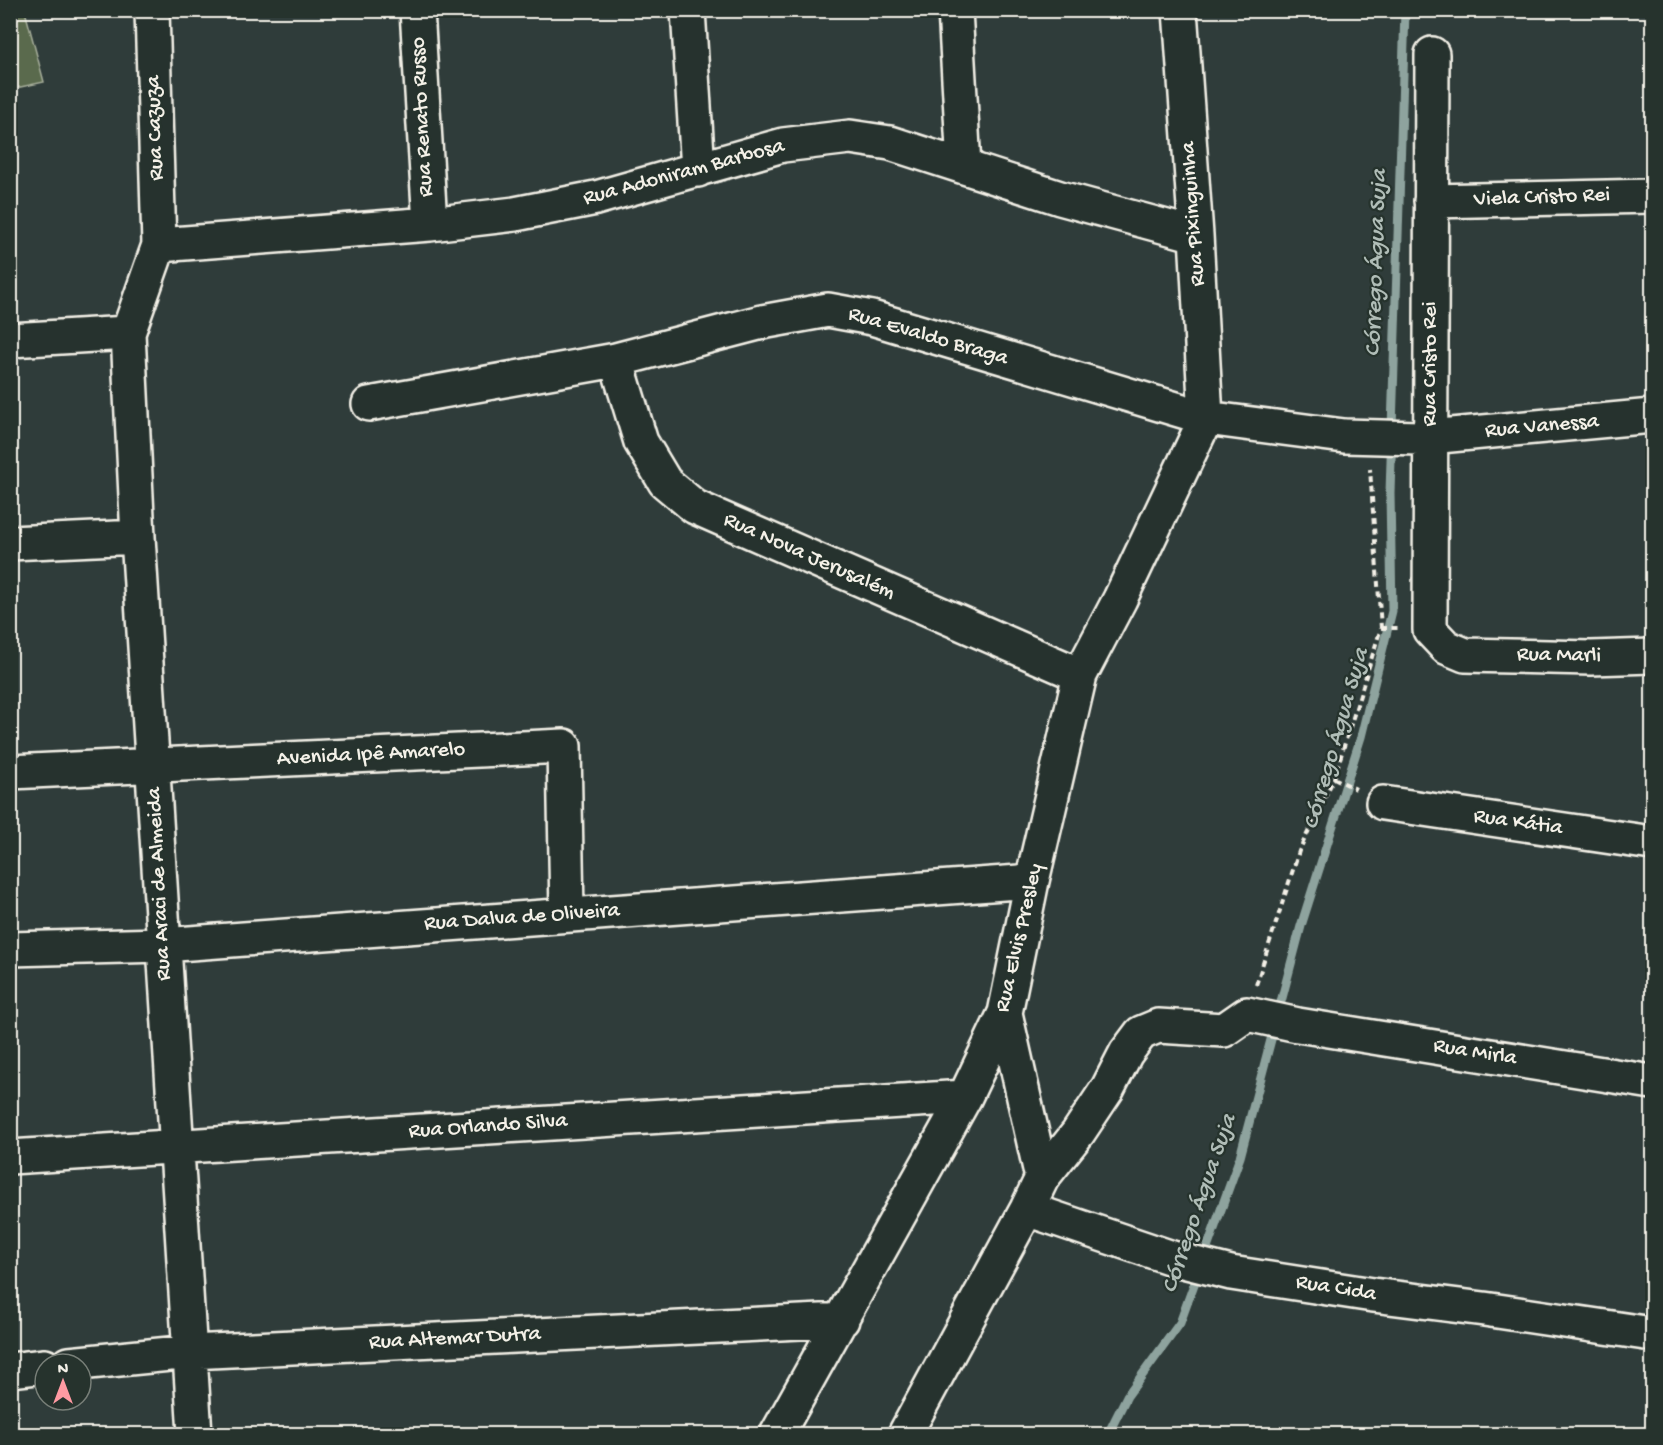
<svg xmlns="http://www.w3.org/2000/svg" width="1663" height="1445" font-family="'Gochi Hand',sans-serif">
<rect width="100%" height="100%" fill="#2f3c3a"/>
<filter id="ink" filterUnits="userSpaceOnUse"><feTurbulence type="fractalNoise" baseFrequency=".0167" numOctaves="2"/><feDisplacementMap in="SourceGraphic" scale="12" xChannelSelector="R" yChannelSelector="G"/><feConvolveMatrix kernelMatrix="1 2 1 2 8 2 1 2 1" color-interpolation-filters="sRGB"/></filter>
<g filter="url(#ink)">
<path fill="#5a6b4e" stroke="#a7ae9b" stroke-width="1.5" d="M11 11H25L44 82 11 89Z"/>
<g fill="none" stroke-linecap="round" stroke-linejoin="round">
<path stroke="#8ea39e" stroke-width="9" d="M1108 1434 1127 1396 1180 1323 1240 1157 1301 926 1361 737 1392 611 1390 493 1405 10"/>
<g stroke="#f4f1e8" stroke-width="38">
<path id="minor" d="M417 10 430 224
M688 10 698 170
M955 10 964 166
M1432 54 1430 630 1446 647 1465 655 1591 658 1652 656
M1431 201 1652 196
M159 245 430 224 515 214 596 198 783 145 850 137 890 143 1060 198 1196 235
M128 333 138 537 195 1434
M10 340 128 333 159 245 152 10
M616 360 641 442 665 482 695 507 1080 675
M369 404 616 360 762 322 828 310 872 318 1206 418 1344 436 1419 438 1652 416
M10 543 138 537
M10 772 564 746 567 914
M1383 803 1652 843
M10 949 163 945 1032 881
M1005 1013 1042 1178
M10 1157 965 1097
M1027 1209 1175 1259 1231 1273 1373 1295 1484 1309 1652 1334
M69 1364 190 1352 842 1320
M10 1370 45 1366
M777 1434 965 1097 1005 1013 1032 881 1080 675 1120 599 1206 418 1196 235 1180 10
M905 1434 1027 1209 1042 1178 1078 1133 1108 1088 1126 1053 1141 1033 1158 1026 1224 1030 1247 1014 1298 1025 1652 1082"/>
</g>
<path stroke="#f4f1e8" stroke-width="4" stroke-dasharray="6 4.5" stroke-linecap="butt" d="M1381 628H1400
M1334 778 1356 789
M1256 985 1299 851 1334 778 1381 628 1370 469"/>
<use href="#minor" stroke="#26332d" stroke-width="33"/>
</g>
</g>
<g text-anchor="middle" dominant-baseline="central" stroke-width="4.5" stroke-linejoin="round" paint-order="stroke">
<g font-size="22" fill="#f4f1e8" stroke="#26332d">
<text transform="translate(423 117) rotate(-93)">Rua Renato Russo</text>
<text transform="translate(156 128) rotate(-92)">Rua Cazuza</text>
<text transform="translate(684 173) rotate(-15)">Rua Adoniram Barbosa</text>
<text transform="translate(1542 198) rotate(-2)">Viela Cristo Rei</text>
<text transform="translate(1194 214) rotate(-94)">Rua Pixinguinha</text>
<text transform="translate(928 337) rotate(16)">Rua Evaldo Braga</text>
<text transform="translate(1431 364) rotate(-90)">Rua Cristo Rei</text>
<text transform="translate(1542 427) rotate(-5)">Rua Vanessa</text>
<text transform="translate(809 557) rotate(24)">Rua Nova Jerusalém</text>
<text transform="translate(1559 656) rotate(1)">Rua Marli</text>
<text transform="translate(371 755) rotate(-3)">Avenida Ipê Amarelo</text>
<text transform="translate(1518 823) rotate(8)">Rua Kátia</text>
<text transform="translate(160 884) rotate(-93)">Rua Araci de Almeida</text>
<text transform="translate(522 918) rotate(-4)">Rua Dalva de Oliveira</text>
<text transform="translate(1020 938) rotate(-77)">Rua Elvis Presley</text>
<text transform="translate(1475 1053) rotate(9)">Rua Mirla</text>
<text transform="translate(488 1127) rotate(-4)">Rua Orlando Silva</text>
<text transform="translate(1336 1289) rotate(9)">Rua Cida</text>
<text transform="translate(455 1339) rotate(-3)">Rua Altemar Dutra</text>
</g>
<g font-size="24" font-style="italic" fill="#b0bdb7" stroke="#26332d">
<text transform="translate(1377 263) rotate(-88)">Córrego Água Suja</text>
<text transform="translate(1337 739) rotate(-74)">Córrego Água Suja</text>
<text transform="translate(1200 1204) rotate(-71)">Córrego Água Suja</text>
</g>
</g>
<rect width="1663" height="1445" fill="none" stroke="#26332d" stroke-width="36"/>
<rect x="18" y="18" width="1627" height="1409" fill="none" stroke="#f4f1e8" stroke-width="2" filter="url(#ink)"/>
<g transform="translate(63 1382)"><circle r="28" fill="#26332d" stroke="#787f78" stroke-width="1.5"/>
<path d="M0-4.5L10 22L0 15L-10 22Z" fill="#ff9aa2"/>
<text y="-9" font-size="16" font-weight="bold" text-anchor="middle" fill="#f4f1e8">N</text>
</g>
</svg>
